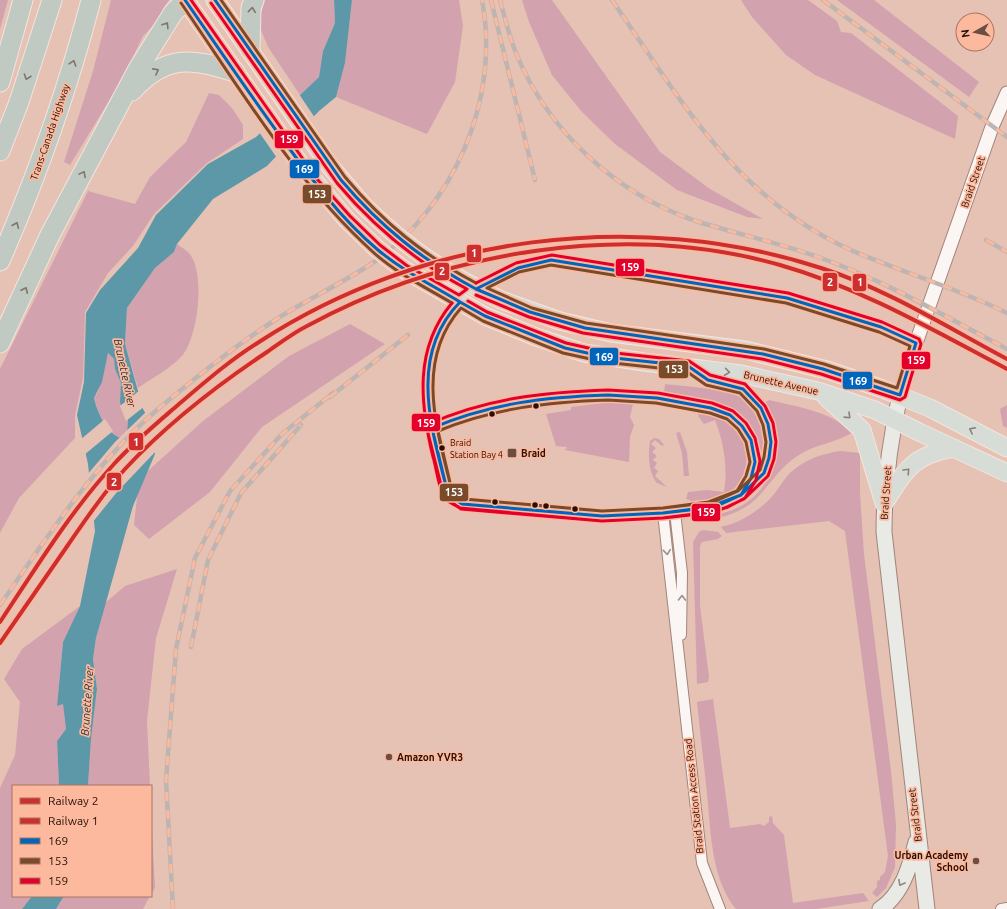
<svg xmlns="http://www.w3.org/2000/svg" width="1007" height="909" font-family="Ubuntu,sans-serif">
<rect width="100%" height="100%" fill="#e6c2b4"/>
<path fill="#d2a2af" d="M0 0H8L0 29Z
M111 0H169L163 9 167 12 143 36 121 81 70 165 64 162 93 71Z
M265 0H334L335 23 323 51 319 77 300 95 268 47 261 30 260 17Z
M352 0H459L463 26 455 82 427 134 336 97 345 63Z
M522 0H552L660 152 710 189 763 219 747 217 677 190 615 144 582 112 552 75 529 22Z
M741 0H808L837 21 841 32 851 33 958 116 955 139 815 75 786 55 752 17Z
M837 0H874L979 82 969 97Z
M209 93 219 95 232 108 243 125V139L207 163 154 214 133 246 108 273 85 312 83 378 75 415V438L19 498 0 533V369L88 191 135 204 150 177 186 142Z
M177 244C181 247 186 250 189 253 206 273 198 337 182 356 170 369 152 378 138 388L125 344 127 308 155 268 174 252Z
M350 324 385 344 262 427 210 492 149 539 134 525 139 479 203 421 289 356Z
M108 353 114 359 115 369 121 383V403L128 418 127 435 122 438C108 436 97 411 94 398L98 392Z
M665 384C682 386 727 389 740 397 749 402 756 415 760 424 765 433 766 448 762 457H759C753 414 732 407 693 400 676 398 658 395 641 392V390L664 393Z
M769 400C797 407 832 411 852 433 835 443 816 444 799 455 781 466 771 483 757 498 740 515 715 520 692 521L690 519 692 518C708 516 725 514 739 507 778 487 786 438 764 403Z
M612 402 633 404 630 417 634 425 630 437 629 462 565 450 567 447 556 446 546 414 571 410V407Z
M1007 405V428L1003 426 1000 409Z
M699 413C709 415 719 416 728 422 756 442 751 483 721 499 712 504 701 504 691 505L690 500 686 499 688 492 707 490 724 492C728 468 724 443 715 420L704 424 698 416Z
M680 432 687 452 689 476H684L682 453 676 433Z
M654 438 659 439 664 445 662 446 655 440 651 444 656 448 652 452 657 456 653 460 657 463 654 468 658 471 655 476 667 487 657 483C648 472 648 455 650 441Z
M840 451 860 453V493L864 554 891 771 896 825 895 867 886 888 877 897 872 893 877 887V881L880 880V877L885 872 888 856 845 531 829 521 726 533 721 527C742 522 761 510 775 493 780 486 784 479 790 473 804 460 821 454 840 451Z
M703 530 718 532 722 536 718 539 702 542 700 546V606L709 677 708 682 697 684 693 542 699 532Z
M177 569 156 638 147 721 150 786H88L91 739 97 689 93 659 96 638 105 603 125 586Z
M80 606 63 642 57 706 63 703 66 729 57 741 59 786H13V896H32L22 909H0V788L15 755 20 702 4 679 22 649Z
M713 699 730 828 760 824 764 826 769 822V817L772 816 773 823 784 835 793 903 863 893 869 901 816 909H736C711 879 711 832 707 794 704 764 700 733 697 702Z
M151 815 155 888 151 894Z
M64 896H150L143 909H56Z"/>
<path fill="#5d98a8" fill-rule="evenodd" d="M334 0H352L345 63 336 97 319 111 267 166 213 199 177 244 174 252 155 268 127 308 125 344 143 409 152 425 155 454 133 506 96 638 93 659 97 689 91 739 88 786H59L57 741 66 729 63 704 57 706 63 642 80 606 95 531 88 464 77 415 84 382 86 313 100 290 138 248 156 215 208 164 256 137 319 77 323 51 335 23ZM108 353 114 359 115 369 121 383 120 403 128 418 127 435 122 438C108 436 97 412 94 398L102 382Z
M32 896H64L56 909H22Z"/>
<path fill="#e6c2b4" d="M299 94 315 118 277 158 259 132Z
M140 390 145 406 126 421 120 406Z
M147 411 154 424 157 450 117 492 92 523 87 475 115 442Z
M105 419 113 431 84 455 80 440Z"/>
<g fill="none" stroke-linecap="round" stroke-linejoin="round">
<g stroke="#a1857a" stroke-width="12">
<path id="minor" d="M675 512 682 573 681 635
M663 513 702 863 720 909
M1001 909 1007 908"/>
</g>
<g stroke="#a1857a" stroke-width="15">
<path id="tertiary" d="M900 395 916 343 992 127 1007 93"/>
</g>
<g stroke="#a1857a" stroke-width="17">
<path id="secondary" d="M900 395C890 440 884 486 884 532L927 909
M880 909C902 895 910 866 916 842"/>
</g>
<g stroke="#f4e4dd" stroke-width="19">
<path id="primary" d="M185 0 300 164 346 219
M215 0 329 165 363 205
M501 300 560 321 611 333 745 350 827 370 880 388 930 408 1007 448
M485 316 536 337 584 353 644 362 741 374 818 391 875 410 921 433 1007 473
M826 397 862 430 884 503
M884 503C907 469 911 456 954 448"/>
</g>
<g stroke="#f4e4dd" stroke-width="21">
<path id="motorway" d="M250 49 251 8 254 0
M0 82 23 0
M132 91C166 54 191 58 235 72
M0 151 19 102 52 0
M0 261C37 176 68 89 91 0
M0 343 50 235 138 69 173 13 186 0"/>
</g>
<use href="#minor" stroke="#fbf6f4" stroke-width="10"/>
<use href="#tertiary" stroke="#fbf6f4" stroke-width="13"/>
<use href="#secondary" stroke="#e9e9e5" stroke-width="15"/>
<use href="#primary" stroke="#d8dcd6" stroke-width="17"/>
<use href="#motorway" stroke="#c1cac2" stroke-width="19"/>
<g stroke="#beb4b1" stroke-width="4.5">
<path id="rail" d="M491 0 535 180
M500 0C505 18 509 36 516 53 548 131 616 194 696 221 737 234 780 243 821 258 886 281 946 317 1007 349
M612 0C682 102 735 198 853 251 904 273 957 288 1007 313
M823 0 1007 137
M986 240 1007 252
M330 397 408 335
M0 605C48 536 94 464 158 409 195 378 232 348 272 322 304 301 339 285 371 264 454 208 501 98 482 0
M191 647 208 560 241 493 301 425
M173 909 166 780 176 649 195 558 230 491 282 434 333 393"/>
</g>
<use href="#rail" stroke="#fcb99e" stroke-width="3" stroke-dasharray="9" stroke-linecap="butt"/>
<g stroke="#f4e4dd" stroke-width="19" stroke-linecap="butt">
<path id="primary-bridge" d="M363 205C408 249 444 273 501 300
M346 219 377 249 403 269 485 316"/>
</g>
<use href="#primary-bridge" stroke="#d8dcd6" stroke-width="17"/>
<g stroke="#fcb99e" stroke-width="6">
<path id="bus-1" d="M185 0C217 46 248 92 281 137 310 177 340 218 378 250 403 271 432 285 460 302
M215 0 341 180C381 227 422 260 476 289
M551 260 787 298 881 327 916 343 900 395 823 369 763 354 585 328 530 312 476 289 518 268Z
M460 302 485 316 565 348 605 357 688 366 708 380 743 389 761 408 768 424 771 442 769 458 764 473 741 495 717 506 663 513 602 516 462 504 448 494C432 430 407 356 460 302Z
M608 395 657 398 711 408 730 415 742 426 751 440 755 462 751 478 741 495 707 508 663 513 602 516 462 504 448 494 432 428C491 403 545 397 608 395Z"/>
</g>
<g stroke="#fcb99e" stroke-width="6">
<path id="bus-2" d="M221 0 345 177C384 223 423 255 476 283
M181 3C239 87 296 183 373 252 396 273 425 287 452 303
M551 265 786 303 879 332 910 346 897 388 824 364 764 349 586 323 532 308 487 288 519 272Z
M461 308 483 321 563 353 604 362 686 371 706 385 740 393 757 411 763 425 766 442 764 457 760 470 738 491 716 501 663 508 602 511 464 499 452 491C437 430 414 361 461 308Z
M608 400 656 403 710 413 727 419 738 429 746 442 750 462 746 476 737 491 706 503 663 508 602 511 464 499 452 491 438 431C493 408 549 402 608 400Z"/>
</g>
<g stroke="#fcb99e" stroke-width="6">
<path id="bus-3" d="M191 0 317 179 350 216 380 245 406 265 459 295 467 289C416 262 374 227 337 183L211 3
M476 283 516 263 552 255 788 293 882 322 919 339 921 344 905 397 900 400 821 374 762 359 583 333 529 317 476 295
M452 303C414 348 420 403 433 457 436 465 439 492 445 498 448 502 455 505 460 508L602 521 663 518 718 511 744 499 768 476 774 459 776 442 773 423 765 406 745 384 710 375 689 361 606 352 566 343 487 312 468 301
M608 390 658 393 712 403 733 411 746 423 755 438 760 461 756 480 745 498 728 507 708 513 663 518 602 521 461 509 444 497 427 429 429 424C486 398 546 392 608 390Z"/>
</g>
<use href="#bus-1" stroke="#0065bd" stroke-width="3"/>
<use href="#bus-2" stroke="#7a4b2a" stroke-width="3"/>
<use href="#bus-3" stroke="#e4002b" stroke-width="3"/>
<g stroke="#fcb99e" stroke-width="7">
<path id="rail-1" d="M0 643C23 610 45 578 68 545 86 519 103 493 125 469 167 424 216 386 267 352 280 343 293 333 307 326 447 250 626 221 780 265 861 288 933 330 1007 369"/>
</g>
<g stroke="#fcb99e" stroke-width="7">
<path id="rail-2" d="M0 622C36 568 70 512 114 464 134 442 157 423 179 404 205 382 230 360 259 342 423 235 636 208 821 268 887 289 947 327 1007 359"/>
</g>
<use href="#rail-1" stroke="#cf2e2f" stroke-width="4"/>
<use href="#rail-2" stroke="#cf2e2f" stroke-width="4"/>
</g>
<defs><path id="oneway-chevron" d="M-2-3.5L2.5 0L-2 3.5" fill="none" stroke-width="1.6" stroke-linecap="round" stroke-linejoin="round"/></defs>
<g stroke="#7c766e">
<use href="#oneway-chevron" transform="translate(252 10) rotate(-84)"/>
<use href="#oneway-chevron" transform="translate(166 25) rotate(-58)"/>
<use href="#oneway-chevron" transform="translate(73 63) rotate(-73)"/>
<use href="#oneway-chevron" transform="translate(156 71) rotate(-28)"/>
<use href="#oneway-chevron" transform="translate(27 77) rotate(109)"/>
<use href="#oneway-chevron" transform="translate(83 174) rotate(-62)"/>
<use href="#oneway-chevron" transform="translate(16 225) rotate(-67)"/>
<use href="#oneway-chevron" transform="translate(25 290) rotate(-65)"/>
</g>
<g stroke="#898079">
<use href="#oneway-chevron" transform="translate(727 372) rotate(8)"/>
<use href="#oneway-chevron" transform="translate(848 416) rotate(44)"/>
<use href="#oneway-chevron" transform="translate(972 430) rotate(-153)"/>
<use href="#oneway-chevron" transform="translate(907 471) rotate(-47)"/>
</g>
<g stroke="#9c8e89">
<use href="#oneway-chevron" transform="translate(667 552) rotate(84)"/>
<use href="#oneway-chevron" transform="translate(682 598) rotate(-89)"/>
</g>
<use stroke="#928781" href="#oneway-chevron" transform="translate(901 883) rotate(119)"/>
<g fill="#281007" stroke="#fcb99e" stroke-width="1.5">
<circle cx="536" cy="406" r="3.5"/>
<circle cx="492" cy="414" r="3.5"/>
<circle cx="442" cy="448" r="3.5"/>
<circle cx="495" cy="502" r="3.5"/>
<circle cx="535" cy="505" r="3.5"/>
<circle cx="546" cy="506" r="3.5"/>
<circle cx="575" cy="509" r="3.5"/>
</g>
<g fill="#6a4e44" stroke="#fcb99e" stroke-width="1.5">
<rect x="507" y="448" width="10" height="10" rx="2"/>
<circle cx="389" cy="757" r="4"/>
<circle cx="976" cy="861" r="4"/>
</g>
<g text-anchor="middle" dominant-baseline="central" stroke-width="3.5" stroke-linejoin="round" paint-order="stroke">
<g font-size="9" fill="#281007" stroke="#fcb99e" text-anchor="start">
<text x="450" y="443">Braid<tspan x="450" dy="12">Station Bay 4</tspan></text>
</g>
<g font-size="10" fill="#281007" stroke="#fcb99e">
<text transform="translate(50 132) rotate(-71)">Trans-Canada Highway</text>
<text transform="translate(973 182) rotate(-71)">Braid Street</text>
<text transform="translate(781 383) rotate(13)">Brunette Avenue</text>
<text transform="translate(886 493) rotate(-86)">Braid Street</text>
<text transform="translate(694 796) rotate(-96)">Braid Station Access Road</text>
<text transform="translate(915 815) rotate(-97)">Braid Street</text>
</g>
<g font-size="10" font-weight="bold" fill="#281007" stroke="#fcb99e" text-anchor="start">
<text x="521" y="453">Braid</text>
<text x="397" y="757">Amazon YVR3</text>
<text x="968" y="855" text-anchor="end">Urban Academy<tspan x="968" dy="12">School</tspan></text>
</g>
<g font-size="11" font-style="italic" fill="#1c3139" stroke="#fcb99e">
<text transform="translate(125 373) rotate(78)">Brunette River</text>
<text transform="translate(87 701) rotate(-86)">Brunette River</text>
</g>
</g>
<g stroke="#fcb99e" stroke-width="1.5">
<rect x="274" y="130" width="30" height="19" rx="4" fill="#e4002b"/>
<rect x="289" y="159" width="31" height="20" rx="4" fill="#0065bd"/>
<rect x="302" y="184" width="30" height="20" rx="4" fill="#7a4b2a"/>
<rect x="466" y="244" width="16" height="19" rx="4" fill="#cf2e2f"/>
<rect x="615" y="258" width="30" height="19" rx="4" fill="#e4002b"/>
<rect x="434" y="262" width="16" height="19" rx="4" fill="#cf2e2f"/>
<rect x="822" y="272" width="16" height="20" rx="4" fill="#cf2e2f"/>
<rect x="852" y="273" width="15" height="19" rx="4" fill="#cf2e2f"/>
<rect x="589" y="347" width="30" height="19" rx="4" fill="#0065bd"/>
<rect x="901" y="351" width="30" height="19" rx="4" fill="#e4002b"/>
<rect x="658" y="360" width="31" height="19" rx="4" fill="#7a4b2a"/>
<rect x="842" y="371" width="31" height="19" rx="4" fill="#0065bd"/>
<rect x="411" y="413" width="30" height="19" rx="4" fill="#e4002b"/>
<rect x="128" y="432" width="16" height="19" rx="4" fill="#cf2e2f"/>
<rect x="106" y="472" width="16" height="19" rx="4" fill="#cf2e2f"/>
<rect x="439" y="483" width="30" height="19" rx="4" fill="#7a4b2a"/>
<rect x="691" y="503" width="30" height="19" rx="4" fill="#e4002b"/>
</g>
<g font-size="11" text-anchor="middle" font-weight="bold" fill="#fff">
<text x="289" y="143">159</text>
<text x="304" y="173">169</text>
<text x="317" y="198">153</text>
<text x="474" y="257">1</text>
<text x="630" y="271">159</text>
<text x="442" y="275">2</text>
<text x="830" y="286">2</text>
<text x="860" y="286">1</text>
<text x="604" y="361">169</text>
<text x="916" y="364">159</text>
<text x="674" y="373">153</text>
<text x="858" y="385">169</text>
<text x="426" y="427">159</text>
<text x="136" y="446">1</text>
<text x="114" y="486">2</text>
<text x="454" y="496">153</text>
<text x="706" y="516">159</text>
</g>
<rect x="12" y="785" width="140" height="112" fill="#fcb99e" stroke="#a77562"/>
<rect x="20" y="798" width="20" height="6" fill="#cf2e2f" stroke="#a77562"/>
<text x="48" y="805" font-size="12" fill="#281007">Railway 2</text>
<rect x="20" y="818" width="20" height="6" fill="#cf2e2f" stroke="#a77562"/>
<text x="48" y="825" font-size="12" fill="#281007">Railway 1</text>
<rect x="20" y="838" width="20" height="6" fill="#0065bd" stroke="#a77562"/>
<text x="48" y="845" font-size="12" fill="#281007">169</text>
<rect x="20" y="858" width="20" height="6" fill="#7a4b2a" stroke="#a77562"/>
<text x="48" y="865" font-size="12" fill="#281007">153</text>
<rect x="20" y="878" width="20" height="6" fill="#e4002b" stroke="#a77562"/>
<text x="48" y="885" font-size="12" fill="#281007">159</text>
<g transform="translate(975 32) rotate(262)"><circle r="19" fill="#fcb99e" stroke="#a77562"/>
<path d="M0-3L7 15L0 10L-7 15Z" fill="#6a4e44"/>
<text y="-6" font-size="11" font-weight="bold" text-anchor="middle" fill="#281007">N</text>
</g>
</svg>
